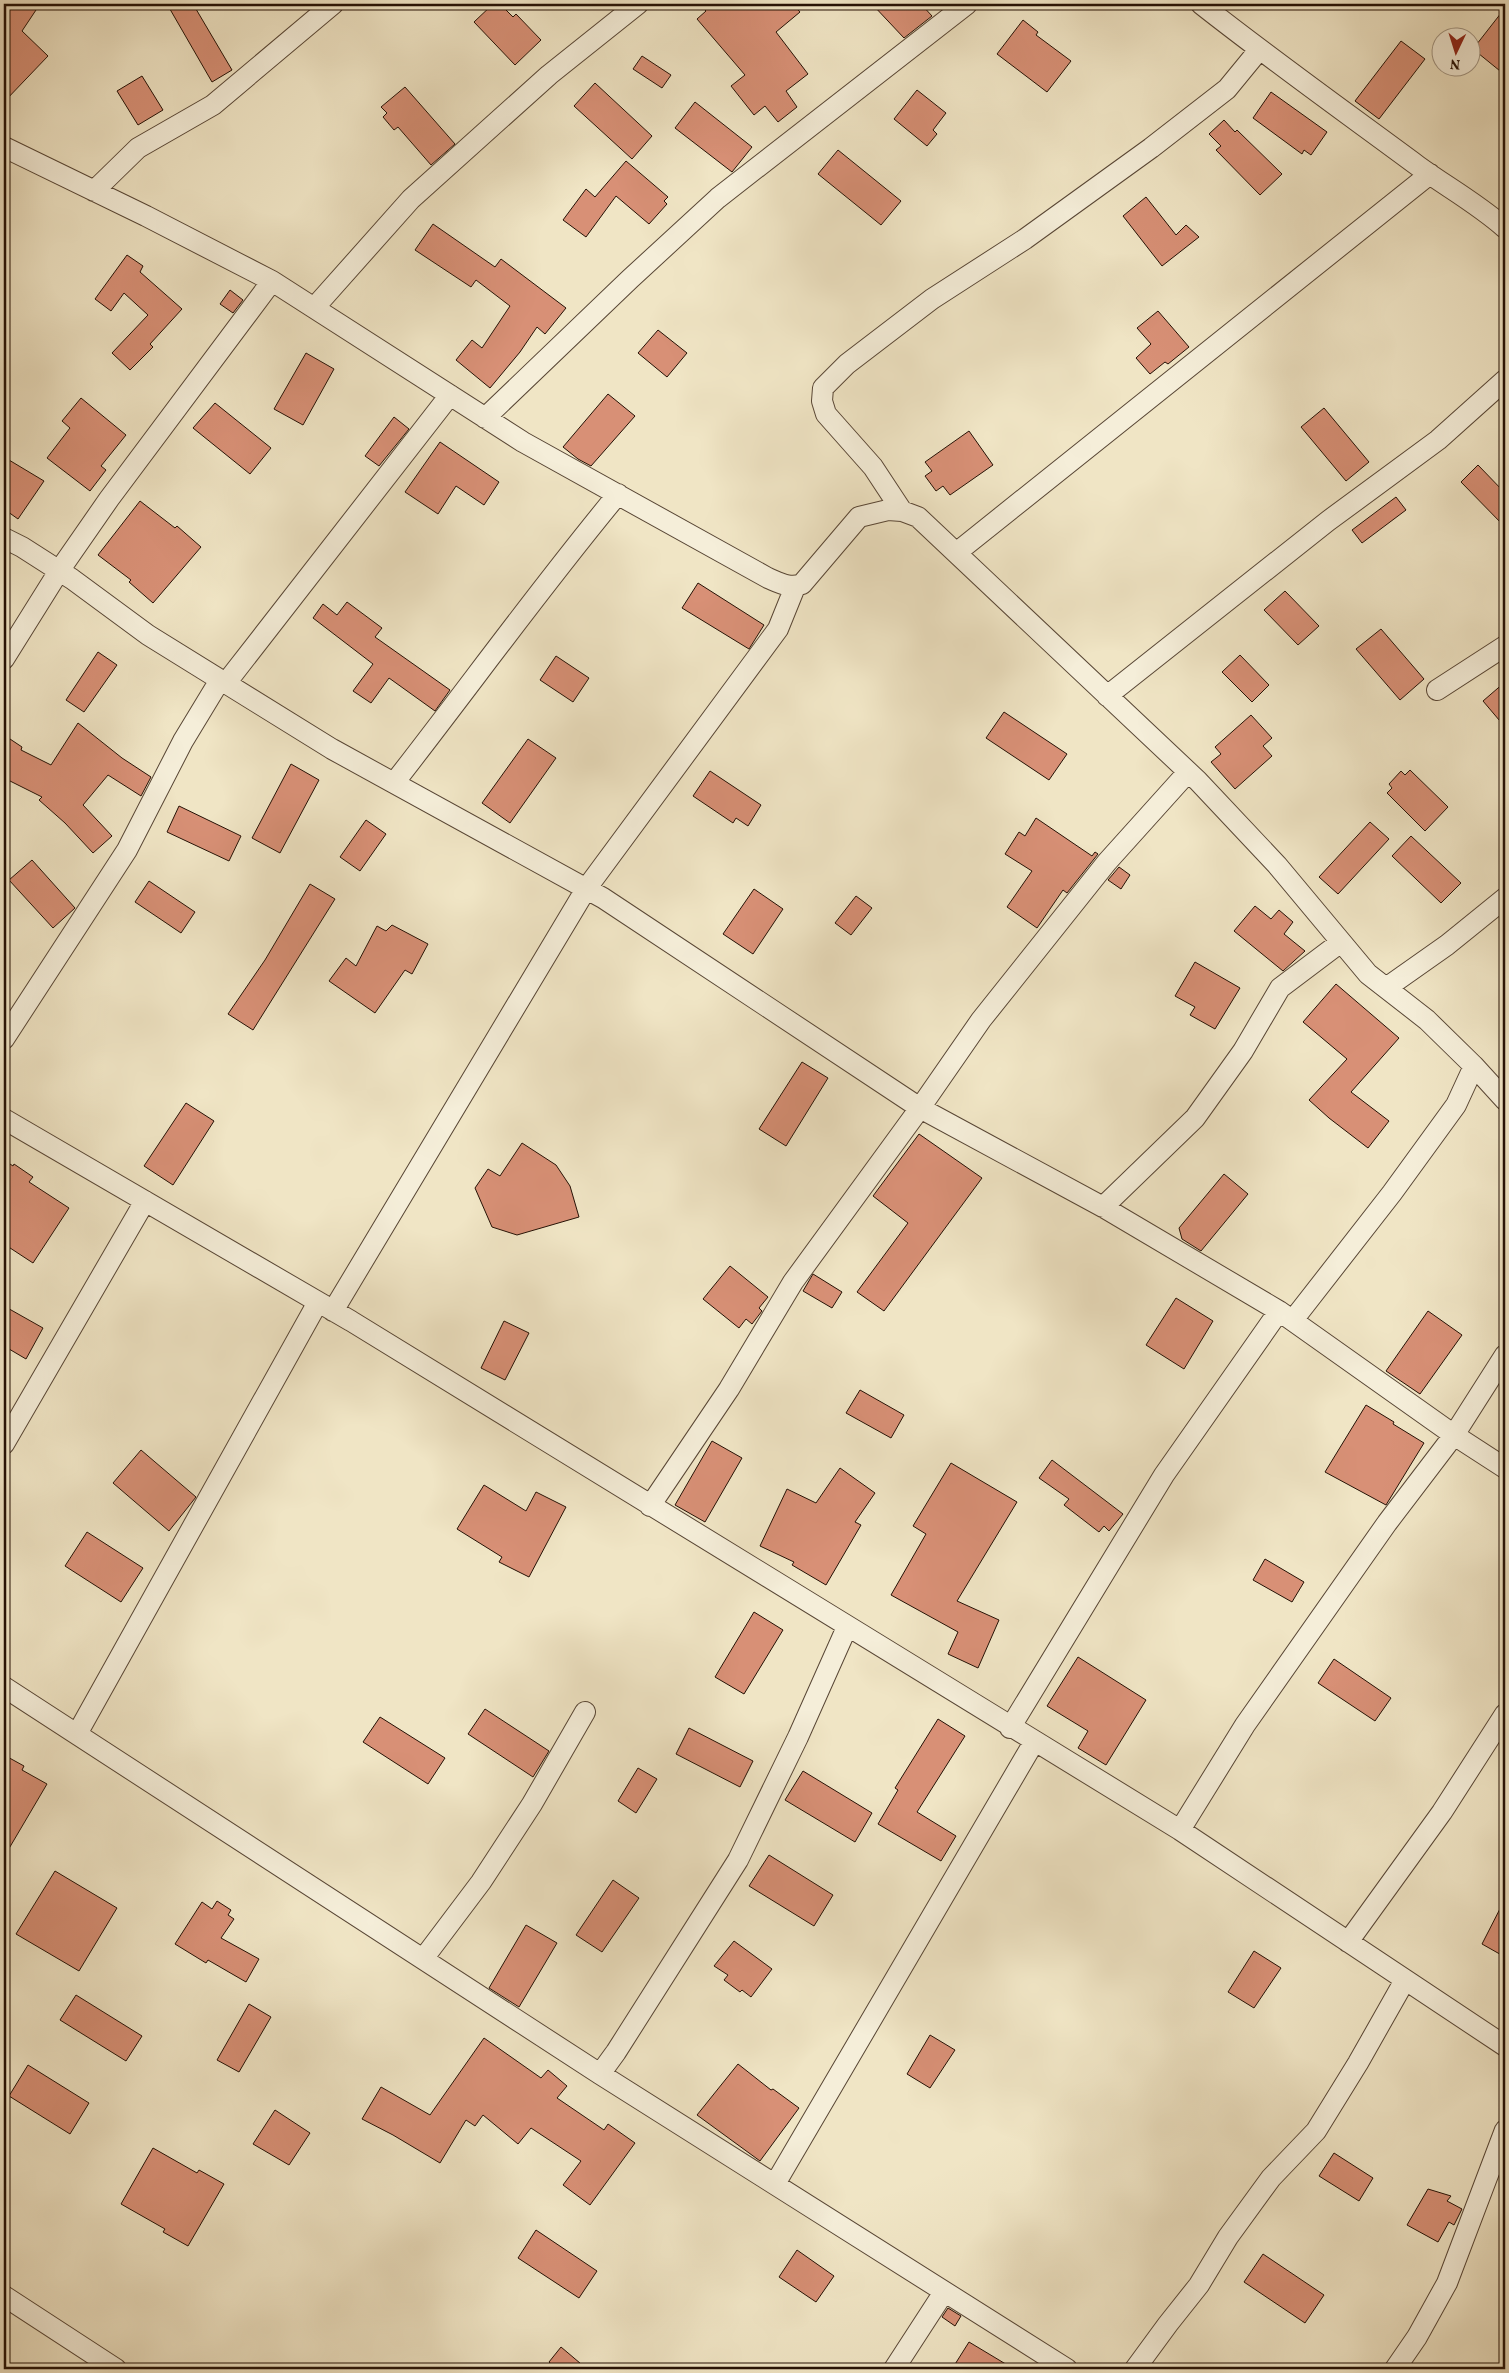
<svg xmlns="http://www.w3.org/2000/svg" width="1509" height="2373" font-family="Vollkorn,serif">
<rect width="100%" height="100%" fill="#f0e5c5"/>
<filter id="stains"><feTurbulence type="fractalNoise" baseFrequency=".004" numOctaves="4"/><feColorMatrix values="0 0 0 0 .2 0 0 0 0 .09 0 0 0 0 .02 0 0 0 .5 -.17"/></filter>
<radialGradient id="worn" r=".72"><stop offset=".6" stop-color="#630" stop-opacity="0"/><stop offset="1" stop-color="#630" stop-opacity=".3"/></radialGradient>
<path fill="#d89076" stroke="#251105" d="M10 4H40L22 31 48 56 4 102V14Z
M167 4H193L232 70 212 82Z
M493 4H500L513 17 516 14 541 40 515 65 474 22Z
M699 4H793L800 12 776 32 808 74 786 91 797 107 778 122 765 106 754 115 731 86 745 75 697 19 706 11Z
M872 4H921L932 16 904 38Z
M1505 8V75L1473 49Z
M1023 20 1038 32 1036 35 1071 61 1047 92 997 54Z
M1401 41 1425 59 1379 119 1355 101Z
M642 56 671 75 662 88 633 69Z
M142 76 163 110 138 125 117 91Z
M595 83 652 136 632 159 574 106Z
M405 87 455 144 431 165 398 127 394 130 383 117 387 113 381 107Z
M917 90 946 113 933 130 937 134 927 146 894 119Z
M1271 92 1327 132 1311 155 1304 150 1302 154 1253 118Z
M695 102 752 147 732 172 675 128Z
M1224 120 1235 132 1237 130 1282 174 1260 195 1216 150 1221 146 1209 134Z
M838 150 901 201 881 225 818 174Z
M626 161 668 197 664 201 667 204 649 224 616 196 586 237 563 220 586 189 595 197Z
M1146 197 1176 235 1186 225 1199 237 1162 266 1123 216Z
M433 224 495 267 501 259 566 308 545 334 537 327 520 352 490 388 456 360 472 340 482 348 510 306 476 280 471 287 415 250Z
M127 255 143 266 140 272 182 309 150 344 153 347 130 370 112 353 148 315 124 293 111 311 95 299Z
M230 290 243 300 233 313 220 304Z
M1158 311 1189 347 1168 364 1165 362 1150 374 1136 358 1151 344 1137 328Z
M658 330 687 353 667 377 638 353Z
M306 353 334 369 303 425 274 409Z
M608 394 635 416 591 466 578 459 563 447Z
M81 398 126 435 101 466 106 470 90 491 47 458 70 428 62 421Z
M215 403 271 448 250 474 193 428Z
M1324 408 1369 462 1346 481 1301 427Z
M394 417 409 429 379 466 365 456Z
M969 431 993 465 950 495 943 486 936 491 925 476 932 471 925 462Z
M440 442 499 482 484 505 456 486 438 514 405 492Z
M4 457 44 481 18 519 4 509Z
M1478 465 1505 493V527L1461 482Z
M1396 497 1406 510 1362 543 1352 530Z
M140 501 175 528 177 526 201 547 153 603 129 582 131 580 98 555Z
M698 583 764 625 749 649 682 608Z
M1285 591 1319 626 1298 645 1264 610Z
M347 602 382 628 375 637 450 690 435 711 389 678 371 703 353 691 373 664 313 618 323 604 337 615Z
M1381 629 1424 679 1400 700 1356 649Z
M98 652 117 665 84 712 66 700Z
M1240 655 1269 685 1252 702 1222 672Z
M556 656 589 678 573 702 540 680Z
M1505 682V727L1483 701Z
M1004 712 1067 754 1049 780 986 738Z
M1251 715 1272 738 1263 746 1272 756 1235 789 1211 762 1221 754 1215 747Z
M78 723 122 758 151 777 141 796 108 775 83 805 112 836 93 853 65 823 39 800 42 797 4 778V735L22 747 21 750 51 765Z
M528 739 556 758 510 823 482 803Z
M291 764 319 780 280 853 252 838Z
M1410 770 1448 807 1425 831 1387 793 1392 788 1389 784 1401 771 1405 775Z
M710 771 761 805 748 826 736 818 733 823 693 796Z
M179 806 241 836 229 861 167 832Z
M1036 818 1092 856 1095 852 1098 854 1067 893 1063 890 1037 928 1007 907 1032 871 1005 854 1019 832 1025 836Z
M366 820 386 834 360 871 340 857Z
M1370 822 1389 839 1338 894 1319 877Z
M1411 836 1461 883 1441 903 1392 856Z
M32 860 75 908 53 928 9 880Z
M1119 867 1130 875 1121 889 1108 880Z
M149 881 195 912 181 933 135 902Z
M310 884 335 899 253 1030 228 1014 265 960Z
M754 889 783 909 753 954 723 934Z
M856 896 872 908 851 935 835 923Z
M1255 906 1271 919 1279 910 1293 922 1284 934 1305 951 1283 971 1234 931Z
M392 925 428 944 412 974 405 970 375 1013 329 981 346 958 356 966 377 926 386 931Z
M1195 962 1240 988 1215 1029 1190 1015 1195 1007 1175 996Z
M1336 984 1399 1038 1351 1092 1389 1121 1368 1148 1329 1118 1309 1100 1347 1059 1303 1022Z
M802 1062 828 1078 786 1146 759 1129Z
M186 1103 214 1121 173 1185 144 1166Z
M919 1134 982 1178 884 1311 857 1292 908 1223 873 1196Z
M522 1143 556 1165 570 1186 579 1217 517 1235 492 1227 475 1188 488 1169 500 1176Z
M4 1160 13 1166 14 1164 33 1177 29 1182 69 1208 33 1263 4 1244Z
M1224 1174 1248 1194 1201 1251 1182 1239 1179 1228Z
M730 1266 768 1297 759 1308 762 1311 752 1324 746 1319 739 1328 703 1299Z
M813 1274 842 1292 832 1308 803 1291Z
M1176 1298 1213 1321 1184 1369 1146 1345Z
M4 1306 43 1328 26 1359 4 1346Z
M1428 1311 1462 1335 1420 1394 1386 1371Z
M504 1321 529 1333 505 1380 481 1368Z
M860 1390 904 1415 891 1438 846 1413Z
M1366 1405 1394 1422 1393 1424 1424 1443 1386 1505 1325 1472Z
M712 1441 742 1458 705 1522 675 1505Z
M141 1450 196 1497 169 1531 113 1483Z
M1052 1460 1123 1514 1109 1531 1104 1526 1099 1532 1064 1505 1069 1499 1039 1478Z
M951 1463 1017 1502 957 1601 999 1620 978 1668 948 1654 958 1632 891 1595 926 1534 913 1526Z
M840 1468 875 1493 855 1522 861 1525 826 1585 792 1565 794 1562 760 1546 787 1489 816 1503Z
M484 1485 526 1511 536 1492 566 1507 529 1577 499 1562 502 1557 457 1529Z
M87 1532 143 1568 121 1602 65 1566Z
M1265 1559 1304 1582 1292 1602 1253 1580Z
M754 1612 783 1630 744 1694 715 1677Z
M1078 1657 1146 1700 1106 1765 1078 1748 1088 1731 1047 1706Z
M1334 1659 1391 1698 1375 1721 1318 1683Z
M485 1709 549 1751 533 1777 468 1734Z
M380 1717 445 1758 428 1784 363 1742Z
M938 1719 965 1736 917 1812 956 1836 941 1861 878 1824 898 1790 895 1788Z
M689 1728 753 1761 740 1787 676 1754Z
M4 1755 24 1766 22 1770 47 1784 4 1857Z
M638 1768 657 1779 636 1813 618 1801Z
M803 1771 872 1813 855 1842 785 1800Z
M769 1855 833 1895 814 1926 749 1886Z
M55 1871 117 1908 79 1971 16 1934Z
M613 1880 639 1898 602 1952 576 1935Z
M1505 1899V1957L1482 1944Z
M217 1901 231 1910 228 1915 234 1919 221 1938 259 1959 246 1982 208 1960 206 1963 175 1944 202 1902 212 1909Z
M526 1925 557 1943 519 2007 489 1988Z
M734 1941 772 1969 751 1997 742 1990 740 1992 724 1980 728 1975 714 1966Z
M1254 1951 1281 1968 1254 2008 1228 1992Z
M76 1995 142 2036 126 2061 60 2020Z
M249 2004 271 2017 239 2072 217 2060Z
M930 2035 955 2050 930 2088 907 2074Z
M484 2038 541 2078 548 2070 567 2086 557 2098 604 2130 608 2124 635 2143 590 2205 563 2185 581 2161 531 2128 518 2144 483 2115 475 2126 466 2120 440 2163 393 2135 362 2119 381 2087 430 2115Z
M738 2064 771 2090 773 2089 799 2108 760 2161 697 2115Z
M28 2065 89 2103 70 2134 9 2096Z
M275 2110 310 2133 289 2165 253 2144Z
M153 2148 197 2173 199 2170 224 2184 188 2246 163 2232 165 2229 121 2204Z
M1334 2153 1373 2178 1359 2201 1319 2176Z
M1428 2189 1451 2196 1447 2201 1462 2209 1454 2225 1449 2222 1438 2242 1407 2225Z
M536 2230 597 2271 579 2298 518 2258Z
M797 2250 834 2276 816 2302 779 2277Z
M1263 2254 1324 2295 1305 2323 1244 2282Z
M948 2308 961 2316 955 2326 942 2317Z
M969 2342 1014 2369H952Z
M561 2347 587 2369H557L549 2362Z"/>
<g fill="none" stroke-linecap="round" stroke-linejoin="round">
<g stroke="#584635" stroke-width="22">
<path id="street" d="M1201 4C1272 60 1345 112 1418 166 1447 187 1478 204 1505 228
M4 147 146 216 272 281 523 442 768 578C780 583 790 589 802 584L859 517 888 510 902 511 918 517 1198 781 1277 865 1368 974 1427 1020 1474 1066 1505 1100
M94 191 138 148 213 105 333 4
M314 308 411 199 549 75 638 4
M485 418 630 279 718 198 967 4
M902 511 873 467 826 414 822 401 823 388 847 364 932 299 1025 239 1151 148 1227 89 1259 50
M4 538 22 547 72 579 148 635 332 749 603 898 920 1108 1103 1207 1279 1311 1454 1435 1505 1468
M956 553 1430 174
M4 659 59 571 109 499 272 281
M226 683 450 395
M1437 690 1505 646
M1107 696 1328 521 1438 440 1505 380
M394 783C469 687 540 588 618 494
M1386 988 1447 945 1505 898
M4 1039 127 850 183 741 220 680
M4 1119 351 1321 1180 1830 1505 2046
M1103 1207 1195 1118 1243 1051 1280 988 1341 942
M333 1311 586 889 778 629 795 587
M1293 1320 1392 1193 1456 1105 1474 1066
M4 1444 145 1201
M650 1506 729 1389 793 1282 920 1108 981 1020 1107 862 1188 772
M4 1687 600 2074 1067 2369
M1010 1728 1164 1475 1279 1311
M77 1734 318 1302
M1180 1830 1245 1725 1387 1523 1454 1435 1505 1355
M1348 1942 1442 1812 1505 1714
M423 1959 481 1882 532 1804 585 1712
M600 2074 616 2052 738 1860 798 1737 847 1627
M775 2184 1034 1742
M4 2296 116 2369
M894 2369 944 2292
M1135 2369 1168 2324 1199 2285 1228 2237 1271 2178 1316 2131 1358 2063 1405 1980
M1395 2369 1417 2337 1447 2283 1505 2130"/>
</g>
<use href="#street" stroke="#f5eed9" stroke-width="20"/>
</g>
<rect width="1509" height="2373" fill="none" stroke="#f0e5c5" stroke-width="20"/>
<rect x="5" y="5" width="1499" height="2363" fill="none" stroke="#251105" stroke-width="2.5"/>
<rect x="10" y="10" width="1489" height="2353" fill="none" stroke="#251105"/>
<g transform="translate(1456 52) rotate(184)"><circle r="24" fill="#f5eed9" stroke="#a29684"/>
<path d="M0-4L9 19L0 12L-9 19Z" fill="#8f2418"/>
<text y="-8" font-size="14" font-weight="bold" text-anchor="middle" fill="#251105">N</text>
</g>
<rect width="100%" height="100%" filter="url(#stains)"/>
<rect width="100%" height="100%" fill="url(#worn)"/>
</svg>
